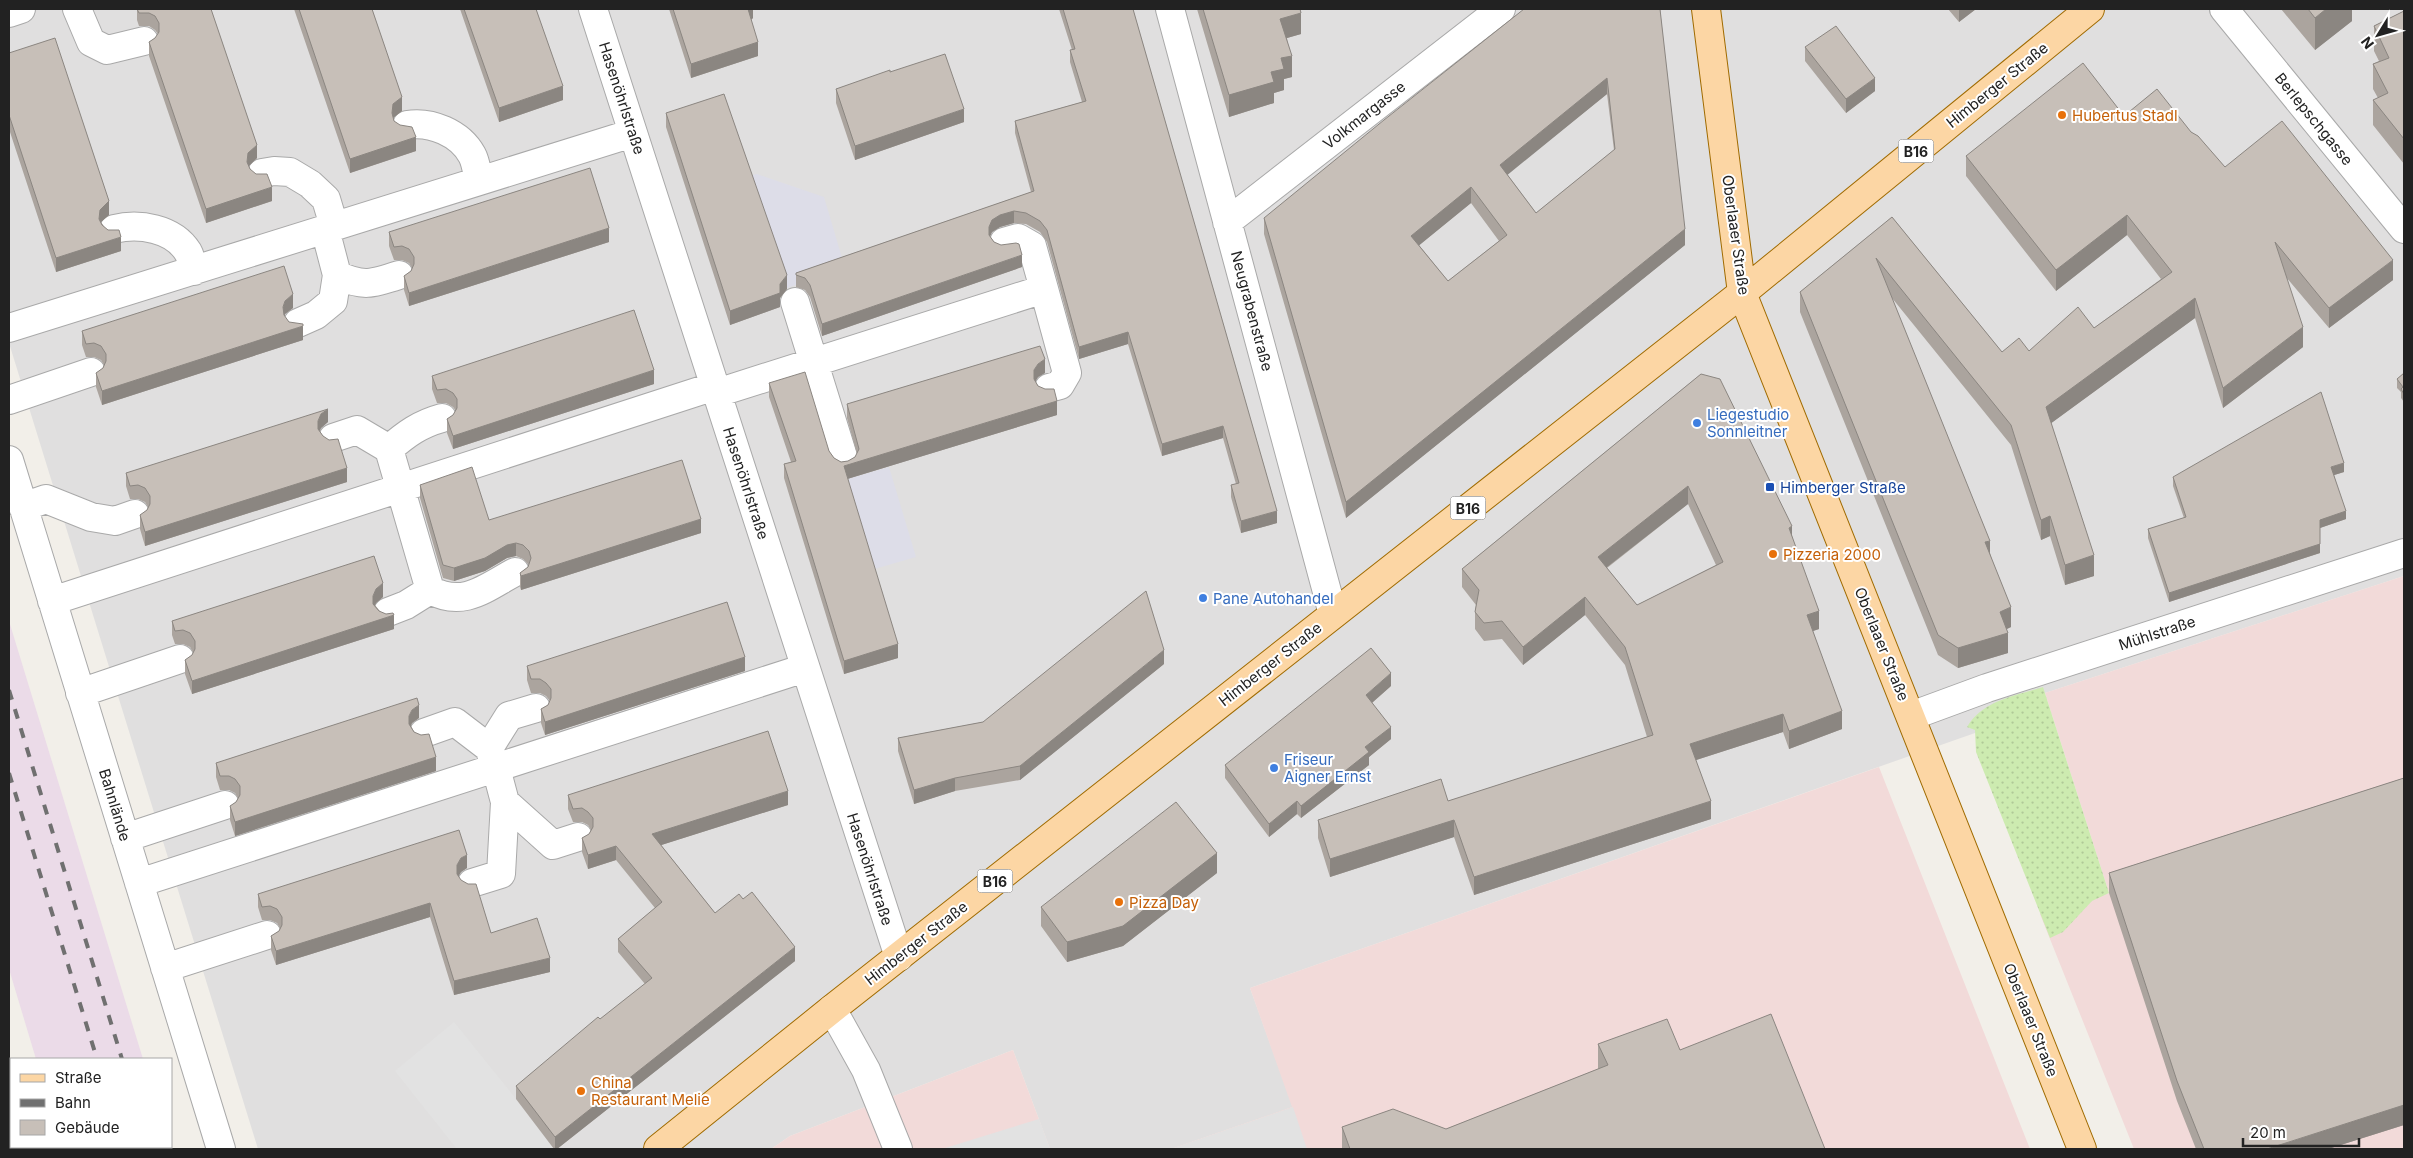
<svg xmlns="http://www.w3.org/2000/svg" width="2413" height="1158" font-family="Inter,sans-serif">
<defs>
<pattern id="grass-dots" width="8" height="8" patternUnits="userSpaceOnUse" patternTransform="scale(1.25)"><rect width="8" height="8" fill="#cdebb0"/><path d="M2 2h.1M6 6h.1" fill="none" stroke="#b0c997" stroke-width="1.8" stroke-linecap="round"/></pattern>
</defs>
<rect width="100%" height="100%" fill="#f2efe9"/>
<path fill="#e0dfdf" d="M9 9H2404V576L2045 693 1975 733 1250 988 1293 1107 1171 1149H1050L1013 1050 790 1136 771 1149H258L9 343Z"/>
<path fill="#f2dad9" d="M2404 576V1149H2134L2040 914 2109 893 2045 693Z
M1879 767 2030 1149H1171L1292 1107 1250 988Z
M1013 1050 1050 1149H771L790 1136Z"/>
<path fill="#ebdbe8" d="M9 621 143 1059H36L9 969Z
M63 1147H171V1149H64Z"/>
<path fill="url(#grass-dots)" d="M2043 687 2109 893 2092 901 2063 932 2050 938 1976 752 1975 730 1967 727C1983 700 2015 696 2043 687Z"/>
<path fill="#e2e2e2" d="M454 1022 516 1099 554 1149H457L395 1071Z
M1293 1107 1307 1149H1171Z
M1039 1119 1050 1149H942Z"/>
<path fill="#dddde8" d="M757 174 824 197 845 268 787 288 748 176Z
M889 467 916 557 871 570 844 480Z"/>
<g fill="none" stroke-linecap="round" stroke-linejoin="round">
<g stroke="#a9a9a9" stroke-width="30">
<path id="minor" d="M77 9 91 42 107 50 144 41
M593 9 899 957
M1170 9 1333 614
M2224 9 2404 229
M9 13 21 9
M407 125C431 121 460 133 472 155 476 162 477 173 479 181
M262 173 274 171 290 172 310 184 326 199 334 226
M1227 222 1501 9
M114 229C139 223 173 228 188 252 191 257 192 265 194 271
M337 275C363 287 372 284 399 275
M1044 289 1067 373 1060 385 1049 388
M795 302 844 460
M298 323 316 315 333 301 337 275 325 229
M9 328 633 133
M717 393 1044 289 1032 246 1018 238 1004 242
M9 400 91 372
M333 438 357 430 389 449 430 590 406 605 388 612
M389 449C406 434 420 424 442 418
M9 460 221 1149
M23 507 46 499 91 517 115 521 135 514
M430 590C464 608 485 588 515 572
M52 601 715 386
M80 693 180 659
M1911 716 1987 688 2404 553
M424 733 455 722 489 748 496 768 505 802 501 874 472 883
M489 748 509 716 536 708
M505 802 553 845 578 837
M125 838 225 805
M139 883 805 668
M165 968 267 935
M832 1009 866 1070 898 1149"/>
</g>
<g stroke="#a06b00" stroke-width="30">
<path id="major" d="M1706 9 1742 293 2082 1149
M658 1149 832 1009 1742 293 2090 9"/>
</g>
<use href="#minor" stroke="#fff" stroke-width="28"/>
<use href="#major" stroke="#fcd6a4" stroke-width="28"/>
<path stroke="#707070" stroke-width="4" stroke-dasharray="10 10" stroke-linecap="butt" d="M9 690 122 1059
M9 773 97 1059
M125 1147 126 1149
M149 1147 150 1149"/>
</g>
<path fill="#aba49e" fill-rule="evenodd" d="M137 9H211L257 158 248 166 272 201 206 223 149 56V42L155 38 158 34 155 30 149 26H139L137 20Z
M294 9H372L402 111 393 118 394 121 416 151 350 173Z
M460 9H536L563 100 499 122Z
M669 9H753V18L751 20 758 56 691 78Z
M1059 9H1133L1277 523 1241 533 1231 497V485L1236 484 1223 438 1162 456 1128 344 1079 359 1047 242 1040 232 1026 224 1014 223 1000 227 992 232 990 236 994 242 1022 267 822 336 810 297 805 290 796 287V273L1031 192 1015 133V121L1082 102 1070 62V50H1072Z
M1197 9H1300L1301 34 1287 38 1292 77 1284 79V90L1274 93V103L1229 117Z
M1660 9 1685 245 1346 518 1264 234V218ZM1607 94 1614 150 1536 213 1507 174ZM1471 203 1499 241 1448 281 1419 245Z
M1948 9H1976L1959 22Z
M2281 9H2352V21L2315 50Z
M2404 11V164L2373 125V100L2378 98 2373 89V64L2379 61 2374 51V26Z
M1805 47 1875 91 1846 113 1805 61Z
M9 53 109 215 101 222 121 251 56 272 9 129Z
M890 72 964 122 855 160 836 103V89Z
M666 113 787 289 780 298V307L730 325 666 127Z
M2124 116 2191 132 2225 167 2393 280 2329 328 2286 277 2303 347 2223 408 2195 318 2051 423 2094 576 2065 585 2050 536 2041 540 2011 445 1892 298 1990 553 2011 627 2007 629 2008 653 1958 668 1938 655 1800 312V292L1892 217 2002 352 2029 351 2094 328 2161 279 2127 235 2056 291 1966 176V156Z
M389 232 609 242 409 306 404 290V276L411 271 412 268 409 263 402 260H394L389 246Z
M293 308 285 314 284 316 303 340 102 405 96 387V373L103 368 104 365 101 360 94 357H86L82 345V331Z
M1045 373 1038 377 1035 381 1057 415 847 479 898 658 844 674 784 478V464L791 462 769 397V383L829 451 834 458 841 462 848 461 855 457 857 454 847 418V404Z
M2404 373V402L2401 398V392L2397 388V379Z
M1701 374 1792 536 1819 629 1813 631 1842 729 1789 749 1783 732 1696 760 1711 819 1474 895 1454 837 1330 877 1318 838V820L1448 801 1647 737 1625 665 1585 615 1523 665 1502 639 1484 641 1475 629V612L1476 605 1462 587V569ZM1688 504 1716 565 1637 605 1607 568Z
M432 376 654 384 453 449 447 433V419L453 415 456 411 453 407 446 403H437L432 389Z
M328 422 321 428 320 431 347 482 145 546 140 529V515L147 510 148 507 145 502 138 499H130L126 486V473Z
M2344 472 2334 475 2346 519 2320 528V553L2169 602 2148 538V529L2184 518 2173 486V477Z
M420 485 489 520 701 533 521 590 520 587V573L528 567 529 565 523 559 516 556 507 558 485 571 454 581 443 578 420 498Z
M383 597 376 603 375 605 394 629 192 694 185 674V660L192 655 193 652 190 647 183 644H175L172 635V621Z
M1164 664 1020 780 955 791 914 804 898 751V738L983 722Z
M527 666 745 671 545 735 541 723V709L548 705 550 701 546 696 540 693H531L527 680Z
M1391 686 1372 703 1391 739 1369 757V765L1301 818 1297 814 1269 837 1225 778V765Z
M419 718 412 723 411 726 436 771 235 836 230 820V806L236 802 238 798 235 793 229 790H220L216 777V763Z
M2404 778V1125L2328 1149H2196L2177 1101 2109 893V873Z
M568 795 788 805 661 845 715 913 795 961 557 1149H554L516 1099V1086L645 984 618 952V939L655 908 616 860 588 869 582 852V838L589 834 591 830 588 825 582 822H573L568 809Z
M467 868 461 872 458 876 491 933 550 972 454 995 430 917 276 965 271 950V936L279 931 280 928 277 923 270 920H262L258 907V894Z
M1217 873 1123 946 1067 962 1041 926V907Z
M1598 1044 1680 1050 1825 1149H1342V1127L1446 1129 1598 1069Z"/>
<path fill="#8b8681" d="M748 9H753V18L747 23Z
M1959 9H1976L1959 22Z
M2326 9H2352V21L2315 50V18Z
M1301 13V34L1280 40V19Z
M758 42V56L691 78V64Z
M1292 56V77L1284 79V90L1274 93V103L1229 117V95L1281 58Z
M1607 78V94L1500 181V165Z
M1875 78V91L1846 113V99Z
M563 86V100L499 122V108Z
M402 97V111L393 118 392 113 393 104Z
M964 109V122L855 160V146Z
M416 137V151L350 173V159Z
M257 145V158L248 167 247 162 248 153Z
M272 187V201L206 223V209Z
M1471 187V203L1411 252V236Z
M109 201V215L100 223 99 219 100 210Z
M1014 211V223L1000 227 992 232 989 239V227L992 220 1000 215Z
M2127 215V235L2056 291V270Z
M609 228V242L409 306V293Z
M1685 229V245L1346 518V502Z
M121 237V251L56 272V258Z
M1022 255V267L822 336V324Z
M2393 260V280L2329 328V308Z
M787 275V289L780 298V307L730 325V311L780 284Z
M293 294V308L285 314 283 321V307L285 301Z
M2195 298V318L2046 427V407Z
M303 326V340L102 405V391Z
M2303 327V347L2223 408V388Z
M1128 332V344L1079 359V347Z
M1045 359V373L1038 377 1034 384V370L1038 364Z
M654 370V384L453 449V436Z
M1057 401V415L844 480V466Z
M328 409V422L321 428 318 434V421L321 414Z
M1223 426V438L1162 456V444Z
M2344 463V472L2331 476V467Z
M347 468V482L145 546V532Z
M1688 486V504L1598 574V557Z
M1277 511V523L1241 533V521Z
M2346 511V519L2320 528V520Z
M2050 516V536L2041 540V520Z
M701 519V533L521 590V576Z
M1792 526V544L1789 528Z
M1990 541V561L1985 542Z
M516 543V556L507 558 485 571 454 581V568L507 545Z
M2320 544V553L2169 602V593Z
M2094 555V576L2065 585V565Z
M383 583V597L376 603 373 610V596L376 589Z
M1585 597V615L1523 665V647Z
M2011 607V627L2000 632V612Z
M1819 611V629L1807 633V615Z
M394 615V629L192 694V681Z
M2008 633V653L1958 668V648Z
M898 644V658L844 674V661Z
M1164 650V664L1020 780V766Z
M745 657V671L545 735V722Z
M1391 673V686L1366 708V695Z
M419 705V718L412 723 409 730V716L412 710Z
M1842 711V729L1789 749V731Z
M1783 714V732L1690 762V744Z
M1391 727V739L1369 757V765L1301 818V806L1365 747Z
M436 757V771L235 836V822Z
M955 778V791L914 804V790Z
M788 791V805L652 848V834Z
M1297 801V814L1269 837V824Z
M1711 801V819L1474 895V877Z
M1454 820V837L1330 877V859Z
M616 846V860L588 869V855Z
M1217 853V873L1123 946 1067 962V942Z
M467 855V868L461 872 457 879V865L461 858Z
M430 903V917L276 965V951Z
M795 947V961L557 1149H555V1137Z
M550 958V972L454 995V981Z
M2404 1105V1125L2328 1149H2267Z"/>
<path fill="#c7bfb8" stroke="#8b8681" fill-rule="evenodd" d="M137 9H211L257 145 248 153 247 162 250 169 256 174H267L272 187 206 209 149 42 155 38 159 32V23L155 16 149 13H139Z
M299 9H372L402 97 393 104 392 113 394 121 400 125 412 127 416 137 350 159Z
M464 9H536L563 86 499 108Z
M673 9H748L758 42 691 64Z
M1063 9H1133L1277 511 1241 521 1231 485 1239 483 1223 426 1162 444 1128 332 1079 347 1047 230 1040 221 1026 213 1014 211 1000 215 992 220 989 227V235L994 242 1001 245 1016 243 1019 244 1022 255 822 324 810 285 805 278 796 275V273L1034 191 1015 121 1086 101 1070 50 1075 49Z
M1203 9H1300L1301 13 1280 19 1292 56 1281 58 1284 69 1271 72 1274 82 1229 95Z
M1524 9H1660L1685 229 1346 502 1264 218 1384 120ZM1607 78 1615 149 1536 213 1500 165ZM1471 187 1507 235 1448 281 1411 236Z
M2308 9H2326L2315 18Z
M2404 11V139L2373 100 2388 93 2373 64 2389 58 2374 26Z
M1836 26 1875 78 1846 99 1805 47Z
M55 38 109 201 100 210 99 219 102 225 108 230H119L121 237 56 258 9 115V53Z
M945 54 964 109 855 146 836 89 890 70V72Z
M2083 63 2124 116 2157 89 2191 132 2198 136 2225 167 2282 121 2393 260 2329 308 2275 242 2303 327 2223 388 2195 298 2046 407 2094 555 2065 565 2050 516 2041 520 2011 425 1876 258 1990 541 1985 542 2011 607 2000 612 2008 633 1958 648 1938 635 1800 292 1892 217 2002 352 2019 338 2029 351 2078 307 2094 328 2172 272 2127 215 2056 270 1966 156Z
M724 94 787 275 780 284V293L730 311 666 113Z
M590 168 609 228 409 293 404 276 411 271 414 264V257L409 249 402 246 394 247 389 232Z
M284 266 293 294 285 301 283 307 284 315 289 322 303 324V326L102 391 96 373 103 368 106 361V354L101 346 94 343 86 344 82 331Z
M634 310 654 370 453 436 447 419 453 415 457 408V399L453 393 446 389 437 390 432 376Z
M1040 346 1045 359 1038 364 1034 370V379L1038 386 1045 389H1054L1057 401 844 466 898 644 844 661 784 464 796 461 769 383 805 372 829 451 834 458 841 462 848 461 855 457 859 449 847 404Z
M2404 373V394L2401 389 2403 387 2397 379Z
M1701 374 1720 379 1792 526 1789 528 1819 611 1807 615 1842 711 1789 731 1783 714 1690 744 1711 801 1474 877 1454 820 1330 859 1318 820 1441 779 1448 801 1653 735 1625 647 1585 597 1523 647 1502 621 1484 623 1475 612 1479 590 1462 569ZM1688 486 1723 562 1637 605 1598 557Z
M2321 392 2344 463 2331 467 2346 511 2320 520V544L2169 593 2148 529 2186 517 2173 477Z
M328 409 321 414 318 421V429L323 436 329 440 338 439 347 468 145 532 140 515 147 510 150 504V496L145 488 138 485 130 486 126 473Z
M682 460 701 519 521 576 520 573 528 567 531 558 529 551 523 545 516 543 507 545 485 558 454 568 443 565 420 485 472 467 489 520Z
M374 556 383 583 376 589 373 596V604L379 611 386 614 393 613 394 615 192 681 185 660 192 655 195 649V641L190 633 183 630 175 631 172 621Z
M1146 591 1164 650 1020 766 955 778 914 790 898 738 983 722Z
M727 602 745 657 545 722 541 709 548 705 551 698V689L546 683 540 679H531L527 666Z
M1371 648 1391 673 1366 695 1391 727 1365 747 1369 752 1301 806 1297 801 1269 824 1225 765Z
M417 698 419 705 412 710 409 716V724L414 732 421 735 429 734 436 757 235 822 230 806 236 802 240 795V786L235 779 229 776H220L216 763Z
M768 731 788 791 652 834 715 913 739 894 743 899 752 892 795 947 555 1137 516 1086 598 1017 600 1019 652 978 618 939 662 902 616 846 588 855 582 838 589 834 593 827V818L588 812 582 808 573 809 568 795Z
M2404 778V1105L2267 1149H2204L2177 1081 2109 873Z
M1176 802 1217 853 1123 926 1067 942 1041 907Z
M459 830 467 855 461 858 457 865V874L461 880 468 884H476L491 933 537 918 550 958 454 981 430 903 276 951 271 936 279 931 282 925V917L277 909 270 906 262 907 258 894Z
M1771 1014 1825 1149H1350L1342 1127 1393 1109 1446 1129 1608 1065 1598 1044 1667 1019 1680 1050Z"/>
<g fill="#e8710a" stroke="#fff" stroke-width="2">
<circle cx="2062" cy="115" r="5"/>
<circle cx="1773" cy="554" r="5"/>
<circle cx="1119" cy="902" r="5"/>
<circle cx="581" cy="1091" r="5"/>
</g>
<g fill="#3f7fe0" stroke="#fff" stroke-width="2">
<circle cx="1697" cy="423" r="5"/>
<circle cx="1203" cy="598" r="5"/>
<circle cx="1274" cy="768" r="5"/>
</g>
<rect fill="#1a4fb4" stroke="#fff" stroke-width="2" x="1765" y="482" width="10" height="10" rx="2.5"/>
<g text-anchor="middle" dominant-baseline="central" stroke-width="4" stroke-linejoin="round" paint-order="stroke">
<g fill="#fff" stroke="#646464" stroke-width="1">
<rect x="1898.5" y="139.5" width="35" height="23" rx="4"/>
<rect x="1450.5" y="496.5" width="35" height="23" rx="4"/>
<rect x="977.5" y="869.5" width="35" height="23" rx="4"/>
</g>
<g font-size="14" font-weight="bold" fill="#222">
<text x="1916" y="151">B16</text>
<text x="1468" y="508">B16</text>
<text x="995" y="881">B16</text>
</g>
<g font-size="15" fill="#222" stroke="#fff">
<text transform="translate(1997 85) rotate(-39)">Himberger Straße</text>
<text transform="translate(622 98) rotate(72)">Hasenöhrlstraße</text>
<text transform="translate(1364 115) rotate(-38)">Volkmargasse</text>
<text transform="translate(2314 119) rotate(51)">Berlepschgasse</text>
<text transform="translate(1736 235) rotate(82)">Oberlaaer Straße</text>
<text transform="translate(1252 311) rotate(75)">Neugrabenstraße</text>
<text transform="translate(746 483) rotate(72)">Hasenöhrlstraße</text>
<text transform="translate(2157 633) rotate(-18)">Mühlstraße</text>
<text transform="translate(1882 644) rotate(68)">Oberlaaer Straße</text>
<text transform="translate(1270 664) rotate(-38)">Himberger Straße</text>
<text transform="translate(115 805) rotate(73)">Bahnlände</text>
<text transform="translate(870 869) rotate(72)">Hasenöhrlstraße</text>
<text transform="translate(916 943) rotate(-38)">Himberger Straße</text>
<text transform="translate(2031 1020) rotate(68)">Oberlaaer Straße</text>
</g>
<g font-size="15" fill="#c56008" stroke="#fff" text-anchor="start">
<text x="2072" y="115">Hubertus Stadl</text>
<text x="1783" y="554">Pizzeria 2000</text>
<text x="1129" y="902">Pizza Day</text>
<text x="591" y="1082">China<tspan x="591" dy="17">Restaurant Melie</tspan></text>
</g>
<g font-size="15" fill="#366cbe" stroke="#fff" text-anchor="start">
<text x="1707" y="414">Liegestudio<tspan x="1707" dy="17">Sonnleitner</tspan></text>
<text x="1213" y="598">Pane Autohandel</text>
<text x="1284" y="759">Friseur<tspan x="1284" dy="17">Aigner Ernst</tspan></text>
</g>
<g font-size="15" fill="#164399" stroke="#fff" text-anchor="start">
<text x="1780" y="487">Himberger Straße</text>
</g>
</g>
<rect width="2413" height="1158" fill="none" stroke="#222222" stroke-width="20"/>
<rect x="10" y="1058" width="162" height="90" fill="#ffffff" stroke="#a7a7a7"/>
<rect x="20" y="1074" width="25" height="8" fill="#fcd6a4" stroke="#a7a7a7"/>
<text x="55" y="1083" font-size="15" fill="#222222">Straße</text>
<rect x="20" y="1099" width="25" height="8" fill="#707070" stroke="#a7a7a7"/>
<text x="55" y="1108" font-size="15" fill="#222222">Bahn</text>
<rect x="20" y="1120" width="25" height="15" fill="#c7bfb8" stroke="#a7a7a7"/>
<text x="55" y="1133" font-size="15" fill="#222222">Gebäude</text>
<g transform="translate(2378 35) rotate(233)" stroke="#ffffff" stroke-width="4" paint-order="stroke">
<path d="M0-4L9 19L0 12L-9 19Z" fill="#222222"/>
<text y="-8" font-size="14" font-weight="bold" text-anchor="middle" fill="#222222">N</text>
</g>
<path d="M2243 1138v8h116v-8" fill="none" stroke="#222222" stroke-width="2.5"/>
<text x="2250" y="1138" font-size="15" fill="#222222" stroke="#ffffff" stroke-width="4" paint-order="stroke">20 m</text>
</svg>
